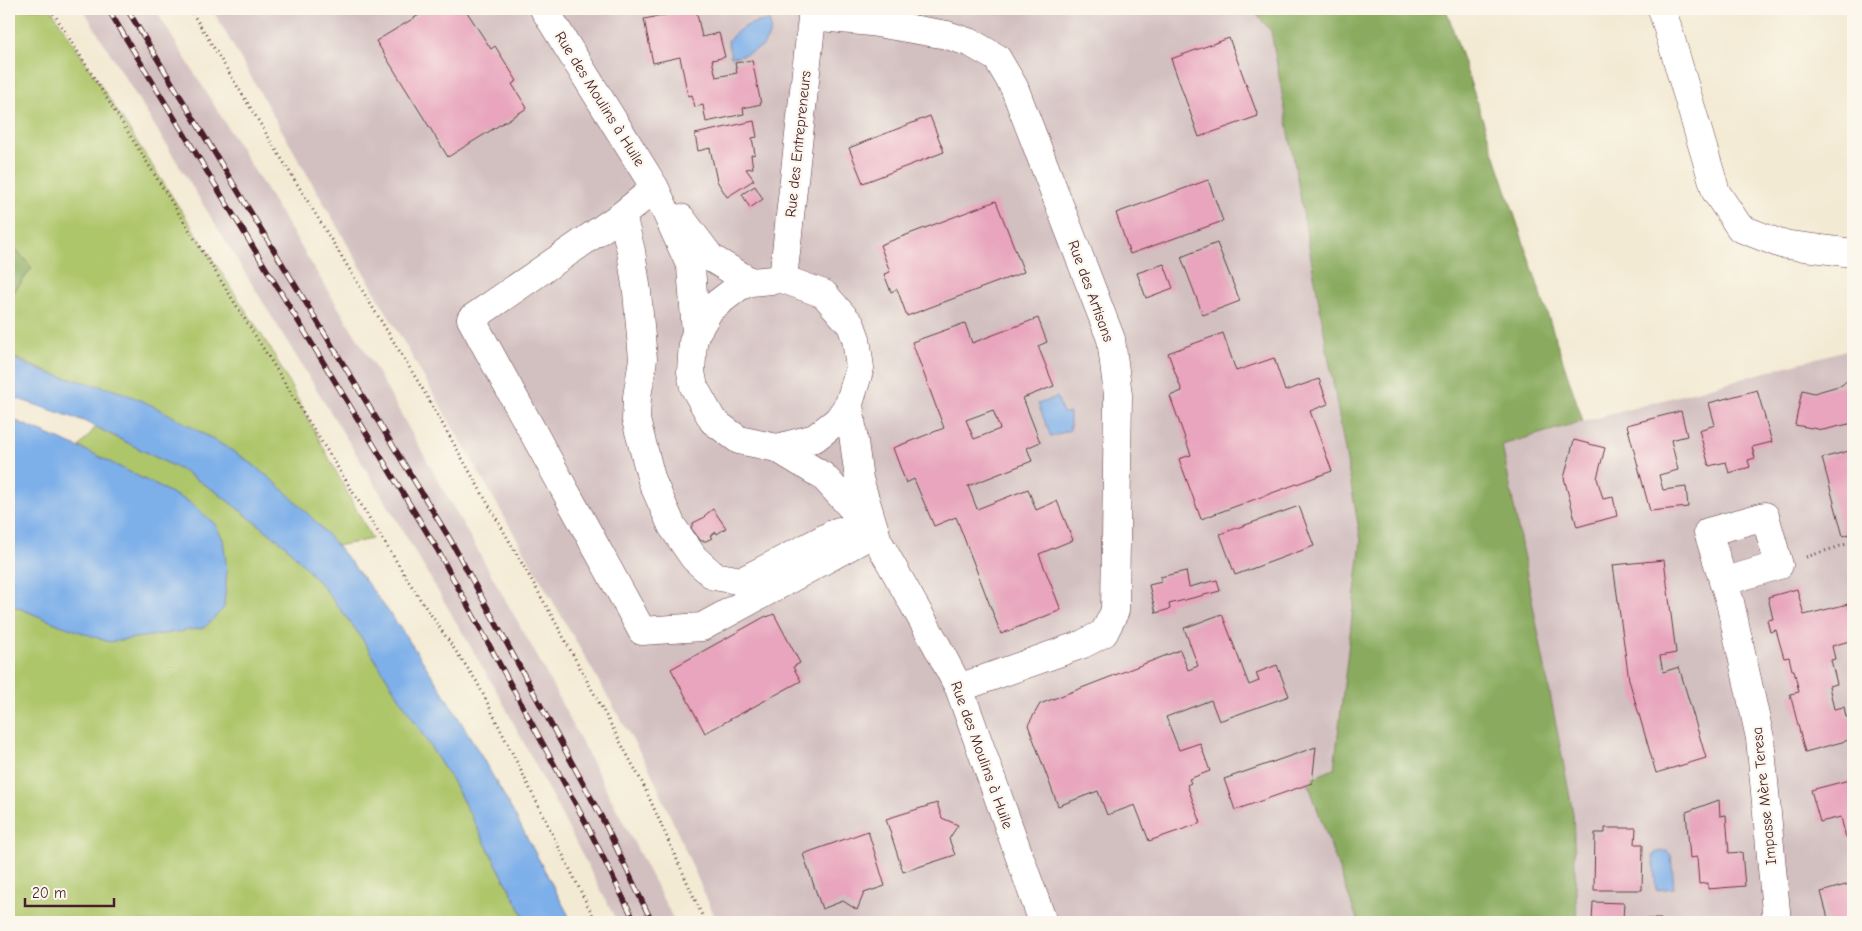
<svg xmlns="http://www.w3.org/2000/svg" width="1862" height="931" font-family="'Comic Neue',sans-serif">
<rect width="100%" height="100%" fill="#fbf7ec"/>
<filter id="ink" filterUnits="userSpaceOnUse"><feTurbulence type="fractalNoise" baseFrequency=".02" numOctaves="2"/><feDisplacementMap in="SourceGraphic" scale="10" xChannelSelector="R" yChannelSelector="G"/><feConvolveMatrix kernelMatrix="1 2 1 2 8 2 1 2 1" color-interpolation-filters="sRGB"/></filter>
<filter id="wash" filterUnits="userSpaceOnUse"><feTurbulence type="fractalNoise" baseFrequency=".0096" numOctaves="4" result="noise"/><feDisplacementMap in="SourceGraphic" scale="20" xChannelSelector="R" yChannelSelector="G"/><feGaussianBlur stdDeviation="1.12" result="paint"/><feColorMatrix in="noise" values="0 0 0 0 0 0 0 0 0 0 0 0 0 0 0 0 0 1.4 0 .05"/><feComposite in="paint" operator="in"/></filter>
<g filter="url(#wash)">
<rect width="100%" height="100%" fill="#f3ead3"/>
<path fill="#d2bfc0" d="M83 9H155L370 359 537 656 675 922H617L500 697 387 504Z
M212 9H1252L1271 31 1361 541 1334 769 1307 780 1358 922H717L650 770Z
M1853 348V922H1577L1573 813 1502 444Z"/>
<path fill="#aec66b" stroke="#7c724b" d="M9 9H51L272 351 372 539 337 546 318 524 274 482 250 462 204 434 124 394 52 374 9 355V299L32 268 9 241Z
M96 427 181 470 215 491 286 546 324 588 359 634 454 784 527 922H9V604L60 625 189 502 79 447Z"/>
<path fill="#8aab5f" stroke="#6a6545" d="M1252 9H1446L1583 421 1502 445 1573 813 1577 922H1358L1307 780 1334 769 1361 541 1271 31Z
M9 241 32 268 9 297Z"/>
<path fill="#7dafe9" stroke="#64678a" d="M769 20C773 33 769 36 762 47 752 51 742 57 731 57L728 41C742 25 749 24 769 20Z
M9 355C43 377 86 380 123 393 151 403 180 420 205 435 221 444 237 453 251 463 300 500 341 548 377 596 453 698 513 810 572 922H527L454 784 359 634 324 588 286 546 215 491 181 470 84 421 9 396Z
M1057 397 1063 413H1070V430L1051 437 1038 404Z
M9 418 94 454 189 502 214 523 223 539 227 570 224 608 204 628 109 642 60 625 9 604Z
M1667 851 1671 855 1674 888 1656 890 1653 856 1656 852Z"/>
<g id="blocks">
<path fill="#e8a5bd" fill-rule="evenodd" d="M429 9H465L491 49 495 46 517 81 512 84 527 108 448 157 376 41Z
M696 9 702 37 719 33 725 57 712 60 716 77 737 73 735 63 752 60 761 104 743 108 744 114 706 122 703 105 695 107 692 95 688 96 680 57 653 63 644 19Z
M1229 38 1258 116 1199 137 1171 59Z
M930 116 944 152 863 183 849 148Z
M754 121 757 137 752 138 755 154 751 155 753 168 746 169 754 180 727 197 717 181 710 148 698 151 695 134Z
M1208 180 1223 221 1130 254 1116 213Z
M755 186 763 199 750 208 742 194Z
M996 201 1024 272 907 316 897 289 891 292 884 274 890 272 880 245Z
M1217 243 1240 301 1203 315 1181 257Z
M1164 264 1173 288 1146 298 1137 273Z
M1038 318 1047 342 1038 346 1054 386 1023 398 1040 442 1027 448 1032 461 968 486 977 509 1028 489 1036 510 1057 501 1073 540 1039 554 1061 610 1001 634 956 517 934 526 914 479 906 483 893 448 944 428 912 342 965 323 972 343ZM993 410 1000 429 974 439 966 420Z
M1223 333 1236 371 1274 358 1285 391 1319 379 1328 404 1310 411 1332 471 1201 519 1179 459 1191 455 1170 396 1182 391 1168 353Z
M1853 375V423L1823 430 1795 425 1802 390 1814 393 1842 385Z
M1757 390 1772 442 1752 447 1755 458 1748 460 1750 467 1729 473 1726 462 1709 466 1699 430 1715 425 1709 403Z
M1681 411 1687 436 1671 440 1678 470 1659 475 1663 490 1686 487 1688 507 1650 511 1627 425Z
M1574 440 1605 448 1597 478 1603 499 1613 497 1617 516 1577 527 1564 478Z
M1853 450V533L1843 536 1822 458Z
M1299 506 1314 546 1235 575 1220 534Z
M713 509 726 528 717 534 716 532 710 536 712 538 706 541H701L691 528 693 523 705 517 704 516Z
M1664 560 1676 653 1660 656 1661 662 1663 672 1679 667 1706 758 1656 773 1629 680 1613 565Z
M1186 571 1189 587 1217 580 1220 591 1169 604 1170 609 1156 613 1149 585 1162 582 1160 577Z
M1797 589 1804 615 1848 604 1853 624V640L1832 646 1835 659 1831 660 1837 684 1829 686 1834 709 1844 707 1846 717 1853 716V739L1805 752 1790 694 1799 692 1794 670H1792L1789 657 1784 658 1776 630 1770 632 1767 620 1773 619 1768 597Z
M774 614 800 663 793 667 801 681 705 733 671 669 766 616 767 617Z
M1222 614 1249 685 1259 681 1256 673 1277 665 1289 696 1219 721 1211 700 1166 717 1179 750 1200 743 1210 771 1189 779 1191 783 1187 785 1201 823 1149 841 1135 805 1107 815 1098 791 1058 806 1028 725 1040 704 1180 650 1188 670 1198 666 1184 628Z
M1316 747 1312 783 1235 810 1224 779Z
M1853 779V836L1846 838 1841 817 1820 822 1811 790Z
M1719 800 1720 816 1726 815 1729 853 1742 852 1745 886 1708 889V883L1699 884 1697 857 1690 858 1686 812Z
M937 803 942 818 958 825 949 839 955 855 903 872 886 819Z
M1605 828H1636L1635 844H1643L1642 890H1594L1595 833H1605Z
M868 831 885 886 864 893 857 910 843 901 822 909 803 854Z
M1849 884 1853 899V922H1829L1821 892Z
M1593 902 1624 903 1623 919H1661V922H1592Z"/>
</g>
</g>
<g filter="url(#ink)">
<use href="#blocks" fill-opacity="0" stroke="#633d44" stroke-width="1"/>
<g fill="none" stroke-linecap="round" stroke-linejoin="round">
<g stroke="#633d44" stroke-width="29">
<path id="minor" d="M544 9 655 188 691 267 696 333
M1662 9 1716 192 1740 228 1781 244 1853 253
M812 16 871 22 947 35 971 43 997 58 1014 87 1111 339 1118 395 1115 611 1104 633 1083 644 959 688
M655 188 622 215 631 251 637 292 643 359 637 397 636 420 652 481 672 526 694 558 714 576 742 581 839 531
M622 215 471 319 642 631 702 627 872 534
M681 218 711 258 751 282
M783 279 813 9
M849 404 838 420 815 438 777 448 739 440 713 421 694 387 691 372 693 342 696 333 710 309 740 286 751 282 783 279 824 294 851 325 856 339 860 368 849 404 859 479 878 541
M777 448 823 476 862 519 878 541 937 646 959 688 1043 922
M1723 582 1779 565 1765 516 1708 532 1730 602 1760 738 1777 922"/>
</g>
<path stroke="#633d44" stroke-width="3" stroke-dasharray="1 4" stroke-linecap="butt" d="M51 9 418 596 477 682 596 922
M190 9 422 388 552 616 643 784 705 922
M1806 557 1853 542"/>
<use href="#minor" stroke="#fff" stroke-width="28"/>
<g stroke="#4a1f2b" stroke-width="5.5">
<path id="rail" d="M108 9 437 549 587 825 635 922
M127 9 451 541 602 818 652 922"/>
</g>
<use href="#rail" stroke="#fbf7ec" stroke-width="4" stroke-dasharray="11" stroke-linecap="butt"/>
</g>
</g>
<g text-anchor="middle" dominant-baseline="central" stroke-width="4.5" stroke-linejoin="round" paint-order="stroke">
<g font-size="15" fill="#4a1f2b" stroke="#fbf7ec">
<text transform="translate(600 99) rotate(58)">Rue des Moulins à Huile</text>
<text transform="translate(798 144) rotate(-84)">Rue des Entrepreneurs</text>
<text transform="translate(1091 291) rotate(70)">Rue des Artisans</text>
<text transform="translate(982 755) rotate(70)">Rue des Moulins à Huile</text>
<text transform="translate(1764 796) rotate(-96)">Impasse Mère Teresa</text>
</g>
</g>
<rect width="1862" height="931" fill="none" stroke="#fbf7ec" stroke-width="30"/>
<path d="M25 898v8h89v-8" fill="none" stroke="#4a1f2b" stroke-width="2.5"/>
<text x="32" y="898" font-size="15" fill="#4a1f2b" stroke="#fbf7ec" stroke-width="4" paint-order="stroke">20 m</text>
</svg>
